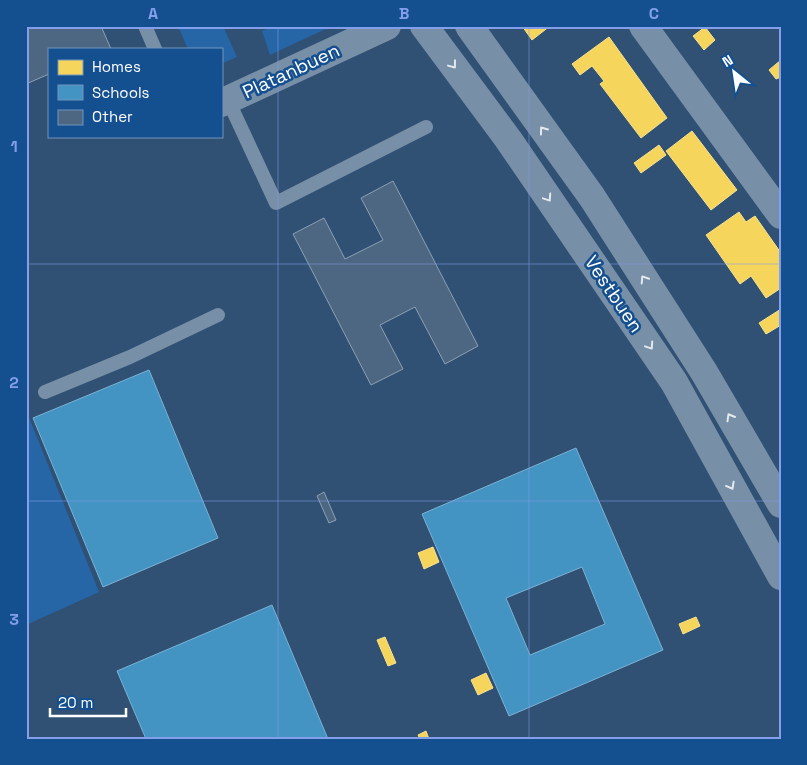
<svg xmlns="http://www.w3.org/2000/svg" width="807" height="765" font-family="'Space Grotesk',sans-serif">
<rect width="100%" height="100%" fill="#305074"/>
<path fill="#2666a7" d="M178 26H223L237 57 221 64V49H188Z
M274 26H332L270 55 262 31Z
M26 410 99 592 26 625Z"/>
<path fill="#f6d55c" stroke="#f9e28d" d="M522 26H550L532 40Z
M705 27 715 40 704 50 693 36Z
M609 37 667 118 641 138 600 84 604 81 592 66 580 75 572 64Z
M781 60V77L776 79 769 70Z
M692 131 737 190 711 210 666 151Z
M659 145 666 155 641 173 634 163Z
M739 212 746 222 755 216 781 253V288L766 298 751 276 740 284 706 235Z
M781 309V325L766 334 759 323Z
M433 547 439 562 424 569 418 553Z
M696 617 700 626 683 634 679 624Z
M385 637 396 663 388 666 377 640Z
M486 673 493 688 478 695 471 680Z
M426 731 429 739H420L418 735Z"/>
<path fill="#4393c3" stroke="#7bb3d5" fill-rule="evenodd" d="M149 370 218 538 103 587 33 418Z
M576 448 663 650 509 716 422 514ZM582 567 605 624 530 655 506 598Z
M272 605 328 739H146L117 671Z"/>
<path fill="#4d6783" stroke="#8ca0b5" d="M32 26H101L111 49H49V74L26 84V29Z
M393 181 478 346 445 364 415 307 380 325 403 369 371 385 293 234 324 218 345 259 383 240 361 198Z
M324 492 336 520 329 523 317 496Z"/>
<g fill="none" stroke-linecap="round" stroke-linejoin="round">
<path stroke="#778fa7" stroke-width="14" d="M145 26 155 49
M228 100 276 203 426 127
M45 392 130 357 218 315"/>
<path stroke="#778fa7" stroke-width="28" d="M643 26 781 215
M221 103 387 26"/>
<path stroke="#778fa7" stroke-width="28" d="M424 26 508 139 674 382 781 576
M469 26 592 197 704 372 781 504"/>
</g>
<defs><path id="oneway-chevron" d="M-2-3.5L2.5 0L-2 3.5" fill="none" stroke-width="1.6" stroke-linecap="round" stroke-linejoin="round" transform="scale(1.25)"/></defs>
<g stroke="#e4e9ed">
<use href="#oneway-chevron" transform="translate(453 65) rotate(53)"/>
<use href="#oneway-chevron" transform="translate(543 130) rotate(-126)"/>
<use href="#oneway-chevron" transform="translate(548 198) rotate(56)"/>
<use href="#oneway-chevron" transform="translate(644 279) rotate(-123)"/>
<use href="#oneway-chevron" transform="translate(650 346) rotate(56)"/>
<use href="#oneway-chevron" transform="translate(730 417) rotate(-120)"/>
<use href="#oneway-chevron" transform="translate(731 486) rotate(61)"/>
</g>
<path fill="none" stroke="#839eea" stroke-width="1" stroke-opacity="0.55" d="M278 26V739M529 26V739M26 264H781M26 501H781"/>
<g text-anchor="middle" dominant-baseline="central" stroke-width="5" stroke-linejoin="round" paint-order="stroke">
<g font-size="19" fill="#fff" stroke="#144f90">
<text transform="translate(291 71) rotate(-25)">Platanbuen</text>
<text transform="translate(614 294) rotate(56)">Vestbuen</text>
</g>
</g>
<rect width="807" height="765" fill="none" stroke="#144f90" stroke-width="55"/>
<rect x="48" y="48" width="175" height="90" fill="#144f90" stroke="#7295bc"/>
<rect x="58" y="60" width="25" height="15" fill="#f6d55c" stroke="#7295bc"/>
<text x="92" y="72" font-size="15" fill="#ffffff">Homes</text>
<rect x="58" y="85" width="25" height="15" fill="#4393c3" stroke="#7295bc"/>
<text x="92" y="98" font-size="15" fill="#ffffff">Schools</text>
<rect x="58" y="110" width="25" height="15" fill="#4d6783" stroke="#7295bc"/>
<text x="92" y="122" font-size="15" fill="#ffffff">Other</text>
<g transform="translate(734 72) rotate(330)" stroke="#144f90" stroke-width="4" paint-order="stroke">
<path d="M0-4L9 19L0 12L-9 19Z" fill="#ffffff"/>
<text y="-8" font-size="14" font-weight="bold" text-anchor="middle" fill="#ffffff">N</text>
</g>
<path d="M50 708v8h76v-8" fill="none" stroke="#ffffff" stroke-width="2.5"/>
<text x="58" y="708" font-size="15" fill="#ffffff" stroke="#144f90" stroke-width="4" paint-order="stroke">20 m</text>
<rect x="28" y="28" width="752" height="710" fill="none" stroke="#839eea" stroke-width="2"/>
<g font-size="16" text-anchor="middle" font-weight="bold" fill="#839eea">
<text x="153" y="19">A</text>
<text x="404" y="19">B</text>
<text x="654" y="19">C</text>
<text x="14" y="152">1</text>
<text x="14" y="388">2</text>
<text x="14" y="625">3</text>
</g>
</svg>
